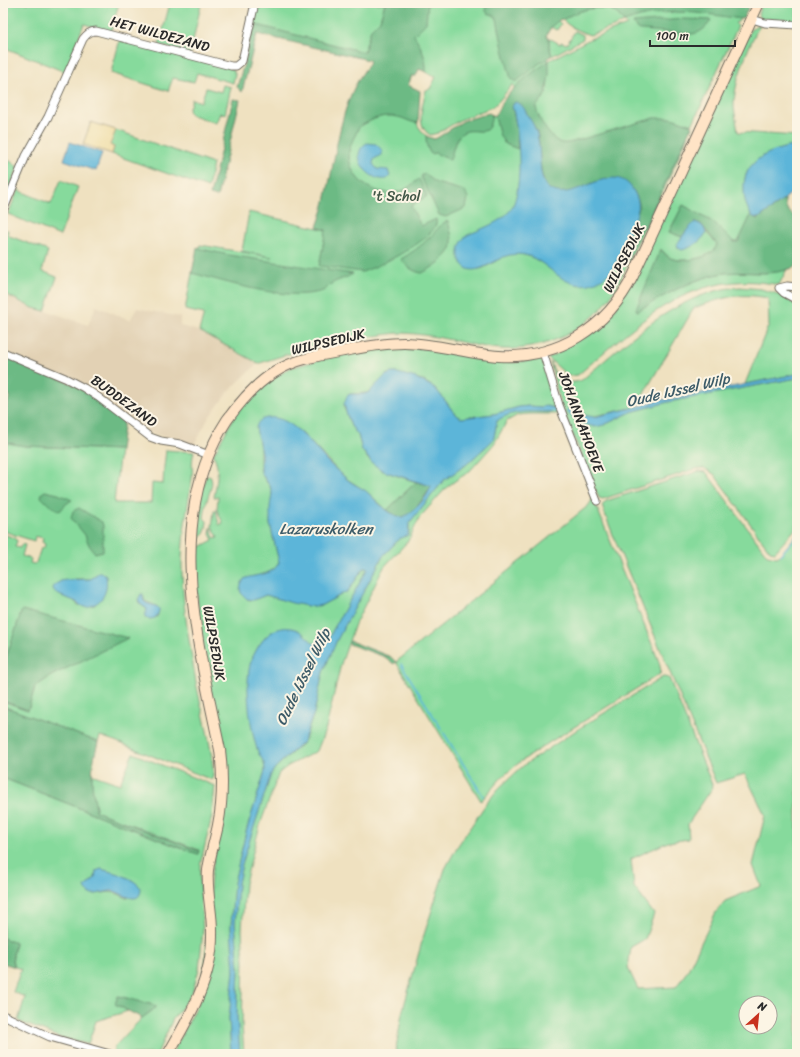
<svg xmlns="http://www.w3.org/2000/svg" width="800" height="1057" font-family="Sriracha,sans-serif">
<rect width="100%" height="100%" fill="#fcf5e5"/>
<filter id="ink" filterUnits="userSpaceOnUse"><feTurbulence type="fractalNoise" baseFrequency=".025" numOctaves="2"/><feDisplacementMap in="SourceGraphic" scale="8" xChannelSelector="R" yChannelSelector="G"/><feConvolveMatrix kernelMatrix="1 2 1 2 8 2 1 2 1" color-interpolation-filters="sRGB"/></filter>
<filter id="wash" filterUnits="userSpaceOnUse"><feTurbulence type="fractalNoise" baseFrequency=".012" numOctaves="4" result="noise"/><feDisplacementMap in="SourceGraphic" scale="16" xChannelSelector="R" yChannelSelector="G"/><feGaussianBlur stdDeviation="0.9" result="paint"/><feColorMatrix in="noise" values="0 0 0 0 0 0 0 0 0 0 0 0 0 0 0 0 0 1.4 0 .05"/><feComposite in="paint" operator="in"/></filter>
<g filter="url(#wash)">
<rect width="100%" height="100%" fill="#efe1c0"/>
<path fill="#e2d1b4" d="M3 293 33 308 50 312 88 325 96 306 130 320 137 308 180 317V326L199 331 256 362 257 364 229 391 209 417 194 445 144 431 3 350Z"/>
<path fill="#86da9c" stroke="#588264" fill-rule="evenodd" d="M3 3H119L111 32 84 24 65 72 3 47Z
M170 3H194L201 5 190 54 159 45Z
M257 3H385L380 20 371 29 364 53 253 24Z
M388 3H737L747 5 738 22 735 23 738 26 692 125 685 122 692 127 646 229 635 208 460 261 468 269C473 269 479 270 483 268 495 263 504 253 517 254 543 255 555 280 580 285L613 268 617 260 632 254C624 271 617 290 605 304 579 337 531 354 491 348 461 343 432 334 402 333 393 333 383 335 375 336 334 340 296 351 257 364L256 362 199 331 204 314 185 310 192 273 194 274 200 245 272 257 242 251 249 212 326 230 323 245 328 231ZM573 13 563 20C569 27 581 32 590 35L616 26 624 22 627 25 590 39 548 61 547 89 543 99 545 93 549 52 545 36 550 26 557 20 550 27 557 30 561 24 557 20ZM416 67 426 71V72L436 77 430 89 426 90C423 104 415 125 430 135L438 133 460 120 492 107 498 102 513 84 515 91 497 116 487 114 435 139 429 138 424 134 418 126 408 85Z
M762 3H797V24L762 20 758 14Z
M757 25H760C748 46 733 84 734 108 735 116 737 124 738 132L797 136V145C775 149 739 161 745 190 746 196 752 213 750 217 748 226 742 234 738 242H734L716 224 683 205 669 232 682 237 680 239 706 233 705 231 717 244C716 247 715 250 712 252 705 259 682 262 673 259 667 257 665 253 661 249L685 285C700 279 717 272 734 272 752 272 769 275 787 269L779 285C692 267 638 323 578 375L570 376 567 375 548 358 555 355 615 309 751 29Z
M575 31 583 35V39L552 56 549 46V38L560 44 561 42 567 44Z
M120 39 233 69 235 74 233 83 197 73 194 82 173 78 168 91 111 73Z
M223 85 231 87 225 114 220 113 216 123 192 115 188 111 192 99 201 102 206 88 221 92Z
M116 130 213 164 208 188 112 154 114 147 109 145Z
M3 156 18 167 3 205Z
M61 180 78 187 60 236 8 214 18 190 51 204Z
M3 230H8L7 235 48 251 42 271 57 277 45 311 33 308 3 293Z
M740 287 761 289 775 293 797 305V374L745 384 769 324 768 298C737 292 723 298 694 308L636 407 590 417 573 411 567 413 584 424 604 425 631 412 668 402 797 378V527L775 552 770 551 714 474 704 468 695 469 603 499 599 498 561 406 550 362C553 367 554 373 557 377 564 384 574 383 582 380 623 345 665 304 719 290 726 288 733 288 740 287Z
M415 347 512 362C520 363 536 358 542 360L558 407H550L546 406 542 407 529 406 519 407 494 414 461 418 454 413 447 403 435 388 422 380 396 373 387 374 371 391 366 393 350 394 347 396 344 408 346 412 351 426 358 435 362 450 368 459 383 471 416 482 387 510 367 492 347 479 339 472 301 432 285 422 273 418 260 446V469L264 478 272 490 270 524 279 562C275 573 260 575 250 577L241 593 247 599 250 600 266 595 307 606 322 605 348 591 364 568H368L333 630 327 642 322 648C314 644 307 639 301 632L273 631C247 652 247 676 250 706 251 720 253 735 257 748 260 758 265 759 265 771L246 832 234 883 231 926 234 971 229 1018 231 1054H172L203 994 211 875 226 797 201 641 193 547 197 543 200 547 213 540 210 534 211 527 214 538 218 537 212 526 214 511H216L219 525 223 523 217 510 218 497H214C216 484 221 466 213 455L235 415 264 384 290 368 323 359 380 348Z
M521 411C533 411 546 413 558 411L557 414H530L518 415 507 421 494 444 468 473 459 478 447 487 420 517 408 541 384 567 355 624 341 664 326 728 317 751 288 766 279 773 260 825 245 883 242 930 244 961 242 1024 244 1054H240L237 1016 239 969 235 924 238 883 242 864 271 774 275 768 304 742 314 713 323 672 337 640 383 556 399 539 406 536 409 534V525L410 522 444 480 467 464 492 441 494 437 497 421 505 415Z
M3 442 25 446 120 450 114 503H151L152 483 163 484 164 467 166 450 194 452C191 461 193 470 192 479 187 510 181 541 182 573 183 609 190 646 196 682 199 699 218 768 212 780L115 741 100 736 98 742 3 706V701L28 710 35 687 51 676 22 610 3 667V534L15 538 17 541 15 547 20 548 22 544 25 545 22 556 31 559 30 563 34 564 36 563 41 548H44L45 544 42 542 43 538 35 536 34 541 3 531ZM96 574 95 605H78L73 600 59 595 61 581 76 579H91ZM144 596V600C151 606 163 603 157 617L145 615 148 611C145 606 140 606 138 600Z
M699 471 706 472 767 555 777 557 780 555 797 534V1054H395L402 1013 423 938 445 869 457 847 486 804 498 789 523 766 575 731 663 677 669 678 713 787 688 824 689 839 668 842 631 859 634 887 654 914 645 939 631 947 628 968 638 989 676 987 688 970 716 912 725 901 761 886 753 865 765 815 745 774 716 783 615 540 602 506 606 501ZM746 1003H770V1027H746Z
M206 476H210C215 484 208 494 207 501 205 507 205 512 204 518L207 521C206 529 206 536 197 538L195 535 198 505Z
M593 498 659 662 661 671 660 674 550 742 520 762 502 777 481 801 396 662 589 505Z
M133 753 149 760 215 786 212 816 200 866V882L203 931 199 969 193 990 189 998 173 1019 157 1054H124L113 1051 115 1046 142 1018 153 1010 157 1006 119 996 115 1004 128 1011 96 1021 88 1044 61 1038 18 1021 25 997 13 992 21 969 15 967 12 964 15 943 3 938V778L178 847 198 854 199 850 95 811 96 808 92 788 91 774 120 784ZM101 869 130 879 138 885 127 898C109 889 111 893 93 894L87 885 95 878Z"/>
<path fill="#6cba84" stroke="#4c7258" d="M385 3H428L426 23 414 35C421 46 427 59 426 72L419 69 415 77 412 75 408 85 420 91 418 123C413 123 407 120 402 118 384 113 375 118 359 127 356 135 350 143 349 153 349 181 375 198 401 191 408 189 413 183 419 179L427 196 411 206 421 226 436 219C442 237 377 267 362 272L319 266 326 230 317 227C321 216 325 204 327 192 338 148 340 99 370 63L369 60 257 34 242 92 237 87 244 64 253 24 364 52 371 29 380 20Z
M486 3H749L750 4 744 17 741 19C713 15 683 9 654 14 644 15 634 19 624 22 621 18 618 14 613 11 599 4 574 11 563 20L561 19C554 23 550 28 546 36L549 38V46L552 56 540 63 516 82 511 79 503 49 497 19C492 10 484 19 486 3Z
M684 19 711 20C707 27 701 33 692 34L641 30 637 29 633 23Z
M549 61V74L546 94 536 107C538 118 548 136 559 142 563 144 568 143 572 142L654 118H672L692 125 632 254 617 260 639 208V203L634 191 606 178C595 182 575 192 563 193 533 195 543 150 537 132 532 121 524 112 516 102L514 103 512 106 516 124 518 149 505 144 500 136 495 117C504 92 527 76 549 61Z
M233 99 240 100 217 197 210 195Z
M489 113 492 115C491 119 490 128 486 130 481 134 467 126 459 136 454 142 453 152 450 160L435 153 431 154C427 149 426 143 426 136L434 139 437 138 463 121Z
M424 173 436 183 465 191 468 198 466 208 446 217 439 215 421 177Z
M785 199C785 210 789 212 797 218V264L795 267C789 269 783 271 777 272 758 275 738 270 719 274 689 280 663 297 637 311L636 309 661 249C664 253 667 257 673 259 682 262 704 259 712 252 714 251 716 247 717 244L701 224 695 222 687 230 682 237 669 232 683 205 716 224 734 242H738L751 215 757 219 759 218Z
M448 221C450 229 454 240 451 249 446 259 431 269 422 273 413 272 406 266 401 259 411 253 421 246 429 238 435 233 440 223 448 221Z
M197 248 229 255 353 274C347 278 335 281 331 284 327 288 325 291 319 292 285 301 226 282 192 273Z
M3 354 77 386 124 419 120 450 25 446 3 442V418L10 395 3 393Z
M416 482 429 485 431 487C426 495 412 516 402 517 397 517 392 513 387 510Z
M45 491 58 494 72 500 66 504 60 511 49 505 41 497 42 493Z
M79 508 102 522 103 526V551L95 553 89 545 85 535 71 518 73 511Z
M22 610 128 638 51 676 35 687 28 710 3 701V667Z
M350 641 391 657 396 662 394 664 385 657 349 644Z
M3 706 98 742C91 769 90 780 96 808L95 811 199 851 198 854 178 847 3 778Z
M3 938 15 943 12 961 15 967 3 963Z
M118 996 157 1006 153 1010 142 1018 115 1004Z"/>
<path fill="#eeda9e" stroke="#8c8264" d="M91 122 116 130 110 145 114 147 112 154 83 144Z"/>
<path fill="#5bb5d9" stroke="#437082" d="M516 102C523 104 525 110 528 116 533 123 537 131 538 139 541 151 538 180 548 188 574 208 618 149 637 198 642 210 632 225 627 237 622 248 618 261 611 271 607 276 602 279 596 282 558 297 546 247 510 255 496 257 470 284 460 260 457 254 460 242 465 237 468 234 473 233 477 231 488 226 504 220 511 209 524 189 519 129 512 106L514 103Z
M70 142 102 153 96 171 64 160Z
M367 143 376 144 382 150V155L374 159 373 164 377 169 388 170 390 176 387 179C369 183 347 154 367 143Z
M797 145V188L782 201 759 218 753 217C747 210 744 200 744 191 742 159 771 150 797 145Z
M695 222C701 224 704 226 706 233 702 241 691 248 682 250L678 248 677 244 687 230Z
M390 373H398L416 378 435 388 447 403 454 413 461 418 494 414 519 407 529 406 542 407 546 406 555 408 558 411C536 414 516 407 497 421L494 437 492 441 467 464 444 480 410 522 409 525 408 535 399 539 383 556 337 640 323 672 314 713 303 742 275 768 271 774 242 864 238 883 235 924 239 969 237 1016 240 1054H231L229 1018 234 971 231 926 234 883 246 832 265 771C265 759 260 759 257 749 250 727 244 683 251 661 254 654 258 646 263 640 271 630 283 625 295 629 305 632 311 644 322 648L327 642 333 630 368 568H364L348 591 322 605 313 607 292 603 266 595 254 600 247 599 241 593 240 589 241 585 244 579C255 574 274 576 279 562L270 524V507L272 493 270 486 261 473V453L256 428C257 423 259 421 263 419 288 410 313 446 327 461 333 467 341 474 348 480 353 484 360 487 366 491 375 499 390 517 403 517 415 511 427 498 431 486L383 471 372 463 362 450 358 435 351 426 346 412 344 404 347 396 350 394H364L369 392 385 376Z
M797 374V378L668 402 631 412 604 425 595 427 584 424 567 413 566 411 568 409 582 415 594 417 636 407 659 400 676 398Z
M98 573H102L106 576C108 588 105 600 93 605 90 606 88 608 85 607 79 606 77 601 72 600 65 597 57 596 53 589L54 585 61 581 66 580 91 579Z
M141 594H143C143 596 143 599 144 601 149 607 167 603 155 618L150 619 145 617 147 609 140 604 138 600Z
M101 869C114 873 132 876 141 888 141 908 120 892 113 891 105 891 98 895 90 894L86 890 85 887 95 878 96 871Z"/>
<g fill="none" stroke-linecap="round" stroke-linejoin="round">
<path stroke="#5bb5d9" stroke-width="1.5" d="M780 555 797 536
M401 664 483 796"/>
</g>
</g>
<g filter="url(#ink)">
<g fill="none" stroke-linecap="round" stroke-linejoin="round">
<g stroke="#706b5f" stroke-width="9">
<path id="minor" d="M752 19 765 23 797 25
M3 211 26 156 48 117 83 39C87 34 90 31 96 31L231 66H236L242 61 255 3
M797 287 787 286 779 288 784 293 797 300
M3 352 65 378 84 388 98 397 150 437 161 441 180 444 209 455
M543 352 559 405 597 501
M3 1015 50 1037 110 1054"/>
</g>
<g stroke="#706b5f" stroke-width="12">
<path id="secondary" d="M168 1054C189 1018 212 979 212 936 213 914 206 892 208 870 210 855 215 840 218 825 223 800 223 775 220 750 198 644 163 518 227 420 240 402 255 384 275 372 295 359 320 355 344 351 364 347 383 343 404 343 436 343 467 354 499 356 558 359 607 328 633 276L759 3"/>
</g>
<use href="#minor" stroke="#fff" stroke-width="7"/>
<use href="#secondary" stroke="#ffe4c6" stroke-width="10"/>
</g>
</g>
<g text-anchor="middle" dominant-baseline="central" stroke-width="4" stroke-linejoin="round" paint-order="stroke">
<g font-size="14" fill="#2b2b2b" stroke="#fcf5e5">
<text transform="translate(160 34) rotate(15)">HET WILDEZAND</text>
<text transform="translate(624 258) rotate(-63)">WILPSEDIJK</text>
<text transform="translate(328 342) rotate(-13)">WILPSEDIJK</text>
<text transform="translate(124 401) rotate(36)">BUDDEZAND</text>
<text transform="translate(581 422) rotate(70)">JOHANNAHOEVE</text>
<text transform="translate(214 643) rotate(80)">WILPSEDIJK</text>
</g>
<g font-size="14" fill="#425747" stroke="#fcf5e5">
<text x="396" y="196">'t Schol</text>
</g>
<g font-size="15" font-style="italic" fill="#3c5b68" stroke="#fcf5e5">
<text transform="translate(678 390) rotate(-13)">Oude IJssel Wilp</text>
<text x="326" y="529">Lazaruskolken</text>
<text transform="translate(303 677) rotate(-64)">Oude IJssel Wilp</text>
</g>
</g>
<rect width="800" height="1057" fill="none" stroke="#fcf5e5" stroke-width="16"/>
<g transform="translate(758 1015) rotate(27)"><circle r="19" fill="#fcf5e5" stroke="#a8a49b"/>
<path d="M0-3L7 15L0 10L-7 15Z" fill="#c8321e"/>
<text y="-6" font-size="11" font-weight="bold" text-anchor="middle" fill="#2b2b2b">N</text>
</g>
<path d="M650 40v6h85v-6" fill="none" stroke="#2b2b2b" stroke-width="2"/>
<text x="656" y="40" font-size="12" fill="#2b2b2b" stroke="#fcf5e5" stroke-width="3" paint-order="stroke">100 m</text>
</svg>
